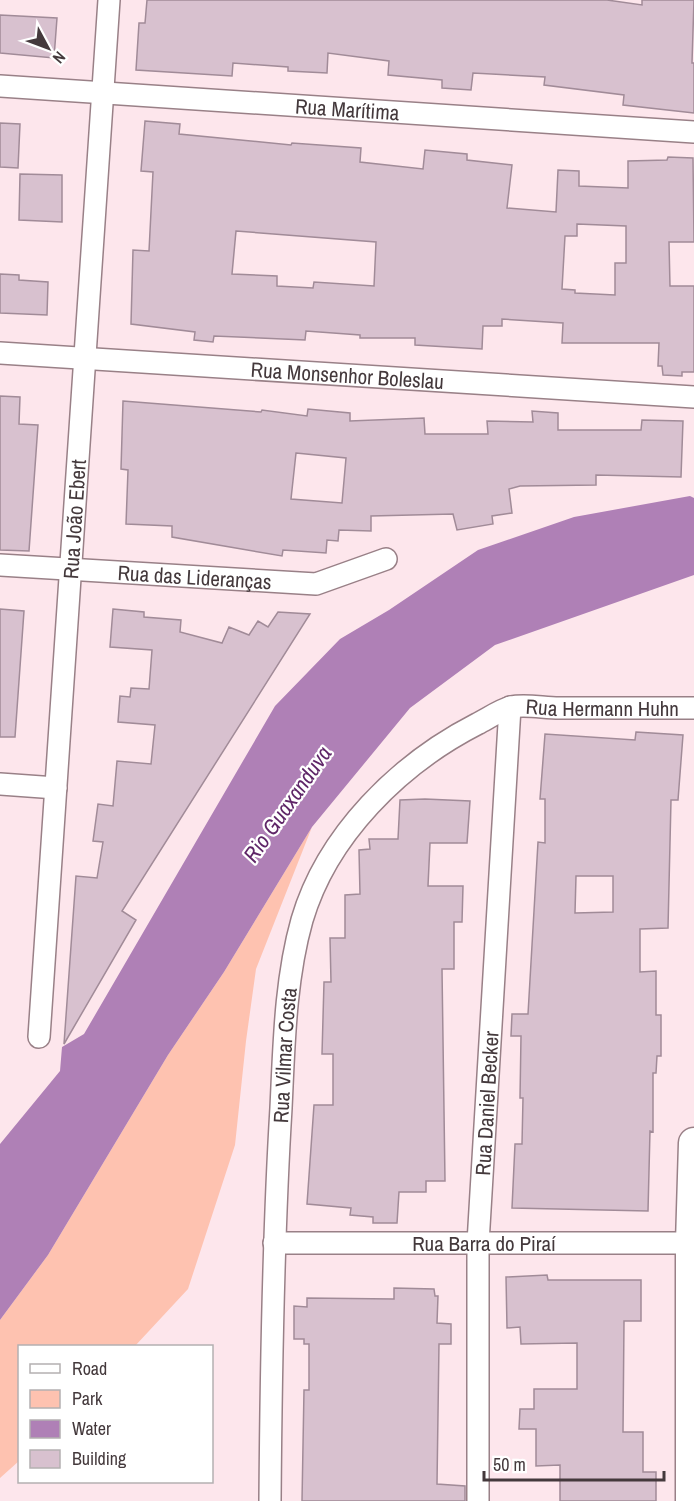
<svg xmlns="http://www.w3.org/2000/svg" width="694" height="1501" font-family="'Archivo Narrow',sans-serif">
<rect width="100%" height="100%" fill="#fde6ec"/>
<path fill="#fec2b0" d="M312 827 256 969 246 1041 235 1145 188 1289 135 1346H20L19 1461 0 1478V1320L48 1255 168 1055 224 972Z"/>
<path fill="#af80b6" d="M690 496 694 498V575L495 645 410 708 312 827 224 972 168 1055 48 1255 0 1320V1144L60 1071 62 1047 84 1034 275 706 340 639 389 610 478 550 574 517Z"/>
<path fill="#d8c1cf" stroke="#a18b98" stroke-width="1.5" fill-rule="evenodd" d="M147 0H607L642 5V0H694L692 63H694V113L623 105 624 95 544 85 545 77 473 73 471 90 442 88V80L388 75 389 61 328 53 327 73 288 71V67L233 63 232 76 136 70 139 23H145Z
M0 15 57 18 54 58 0 53Z
M145 121 180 124 179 134 291 145 292 143 361 148 360 162 423 169 425 150 467 154V160L512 165 507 208 556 212 558 170 579 171V186L628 188V161L667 160 668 157 693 158 694 242H669L670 286H694V372H682V376L663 375 662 366H658L659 343H562L563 323 502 319V326H483L482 349 415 345V338H360V335L306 331 305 340 214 336 213 342 194 340 195 332 131 324 133 250 149 251 153 172 141 171ZM577 224 626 226V263H615V295L575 293V290L562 289 565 236H577ZM236 231 376 242 374 286 314 282 313 288 277 286V276L232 274Z
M0 123 20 124 18 168 0 167Z
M20 174 62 175V222L19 220Z
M0 274 19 275V280L48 282 47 315 0 313Z
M0 396 20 397 19 424 38 425 29 551 0 550Z
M123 401 261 412 262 410 307 416 308 409 350 413V421L424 418 425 434H488L487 421 533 422 532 411 558 413V430H641L642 420 683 421 681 477 596 475V485L520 486 509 489 512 513 492 516 493 524 457 530 453 514 371 516V531L339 530 338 541 327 540 326 553 283 550 282 556 172 537V526L126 524 128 470 121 469ZM296 453 346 458 342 503 291 499Z
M0 609 24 611 15 737H0Z
M113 609 144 612V617L181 620 180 632 222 643 229 627 249 635 258 621 268 627 278 612 310 614 122 911 136 920 64 1044 76 876 97 878 103 842 93 841 98 804 113 806 117 761 151 764 155 725 118 722 120 696 130 697 131 688 149 689 152 650 110 647Z
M636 732 683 735 678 800H671L668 928 640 929V972L656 971V1015H661V1056H657L656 1073H653V1132L650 1131 648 1211 512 1208 515 1144H522L523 1098H520L521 1036H511L512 1014H528L538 842 545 843V799H540L545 734 635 740ZM576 876H613V912L575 913Z
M425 799 470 801 467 843H430L428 886H463L462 922H454V969H442L445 1181H426V1192H399L397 1223H373V1217L350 1215 351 1208 307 1204 314 1105H333V1054H322L324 982H331L330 938H345V895L360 894 359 850 370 849 369 839H398L400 800Z
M547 1275 548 1280H641V1321H624L623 1432H643V1472H656V1501H560V1465L536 1466V1429H519L520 1409H534V1389H577V1343L521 1344 520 1327 507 1328 506 1277Z
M394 1288 434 1289 435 1296H438L437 1323 451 1324V1344H439L437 1484 465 1486V1501H302L304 1390H309V1344H304V1339H294V1306L307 1307V1298L394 1299Z"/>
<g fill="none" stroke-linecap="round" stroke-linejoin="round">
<g stroke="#998087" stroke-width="24">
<g id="street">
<path id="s1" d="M0 86 694 132"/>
<path id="s2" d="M0 353 694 397"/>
<path id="s3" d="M0 565 316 584 386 559"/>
<path d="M0 784 56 788"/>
<path id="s4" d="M39 1037 109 0"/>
<path id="s5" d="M274 1243H694"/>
<path id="s6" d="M270 1501C271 1370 273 1239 281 1108 284 1046 285 980 302 920 327 835 399 764 477 724 487 719 500 710 511 707 525 704 544 708 559 708 604 708 649 708 694 708"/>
<path id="s7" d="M478 1501V1243L510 707"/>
</g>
</g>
<g stroke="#998087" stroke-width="33">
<path id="secondary" d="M691 1501V1243L694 1143"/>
</g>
<use href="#street" stroke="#fff" stroke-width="21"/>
<use href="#secondary" stroke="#fff" stroke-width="30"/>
</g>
<g text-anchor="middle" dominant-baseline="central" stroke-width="4.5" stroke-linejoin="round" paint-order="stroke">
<g font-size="21" fill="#44393c" stroke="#fff">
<text stroke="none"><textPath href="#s1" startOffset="348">Rua Marítima</textPath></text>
<text stroke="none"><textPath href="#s2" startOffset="348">Rua Monsenhor Boleslau</textPath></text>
<text stroke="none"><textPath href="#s4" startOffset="519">Rua João Ebert</textPath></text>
<text stroke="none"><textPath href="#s3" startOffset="195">Rua das Lideranças</textPath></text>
<text stroke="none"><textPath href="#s6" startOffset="982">Rua Hermann Huhn</textPath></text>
<text stroke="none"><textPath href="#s6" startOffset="446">Rua Vilmar Costa</textPath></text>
<text stroke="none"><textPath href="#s7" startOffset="398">Rua Daniel Becker</textPath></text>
<text stroke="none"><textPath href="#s5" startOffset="210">Rua Barra do Piraí</textPath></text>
</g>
<g font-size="22" font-style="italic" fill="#5f2668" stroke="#fff">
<text transform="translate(287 804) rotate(-55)">Rio Guaxanduva</text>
</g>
</g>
<rect x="18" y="1345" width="195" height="138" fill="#ffffff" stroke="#b4b0b1" stroke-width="1.5"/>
<rect x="30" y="1364" width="30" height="9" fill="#ffffff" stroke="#b4b0b1" stroke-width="1.5"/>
<text x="72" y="1375" font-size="18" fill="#44393c">Road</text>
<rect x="30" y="1390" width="30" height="18" fill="#fec2b0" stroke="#b4b0b1" stroke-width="1.5"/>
<text x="72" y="1405" font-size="18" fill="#44393c">Park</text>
<rect x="30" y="1420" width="30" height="18" fill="#af80b6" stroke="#b4b0b1" stroke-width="1.5"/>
<text x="72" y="1435" font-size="18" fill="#44393c">Water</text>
<rect x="30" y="1450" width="30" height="18" fill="#d8c1cf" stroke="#b4b0b1" stroke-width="1.5"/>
<text x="72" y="1465" font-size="18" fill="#44393c">Building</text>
<g transform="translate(48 48) rotate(131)" stroke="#ffffff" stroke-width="4.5" paint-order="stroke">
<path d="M0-4.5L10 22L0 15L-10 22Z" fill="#44393c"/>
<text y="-9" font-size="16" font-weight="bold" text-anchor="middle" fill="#44393c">N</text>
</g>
<path d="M484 1471v9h180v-9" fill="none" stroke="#44393c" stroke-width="3"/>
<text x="493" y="1471" font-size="18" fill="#44393c" stroke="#ffffff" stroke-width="4.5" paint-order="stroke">50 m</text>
</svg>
